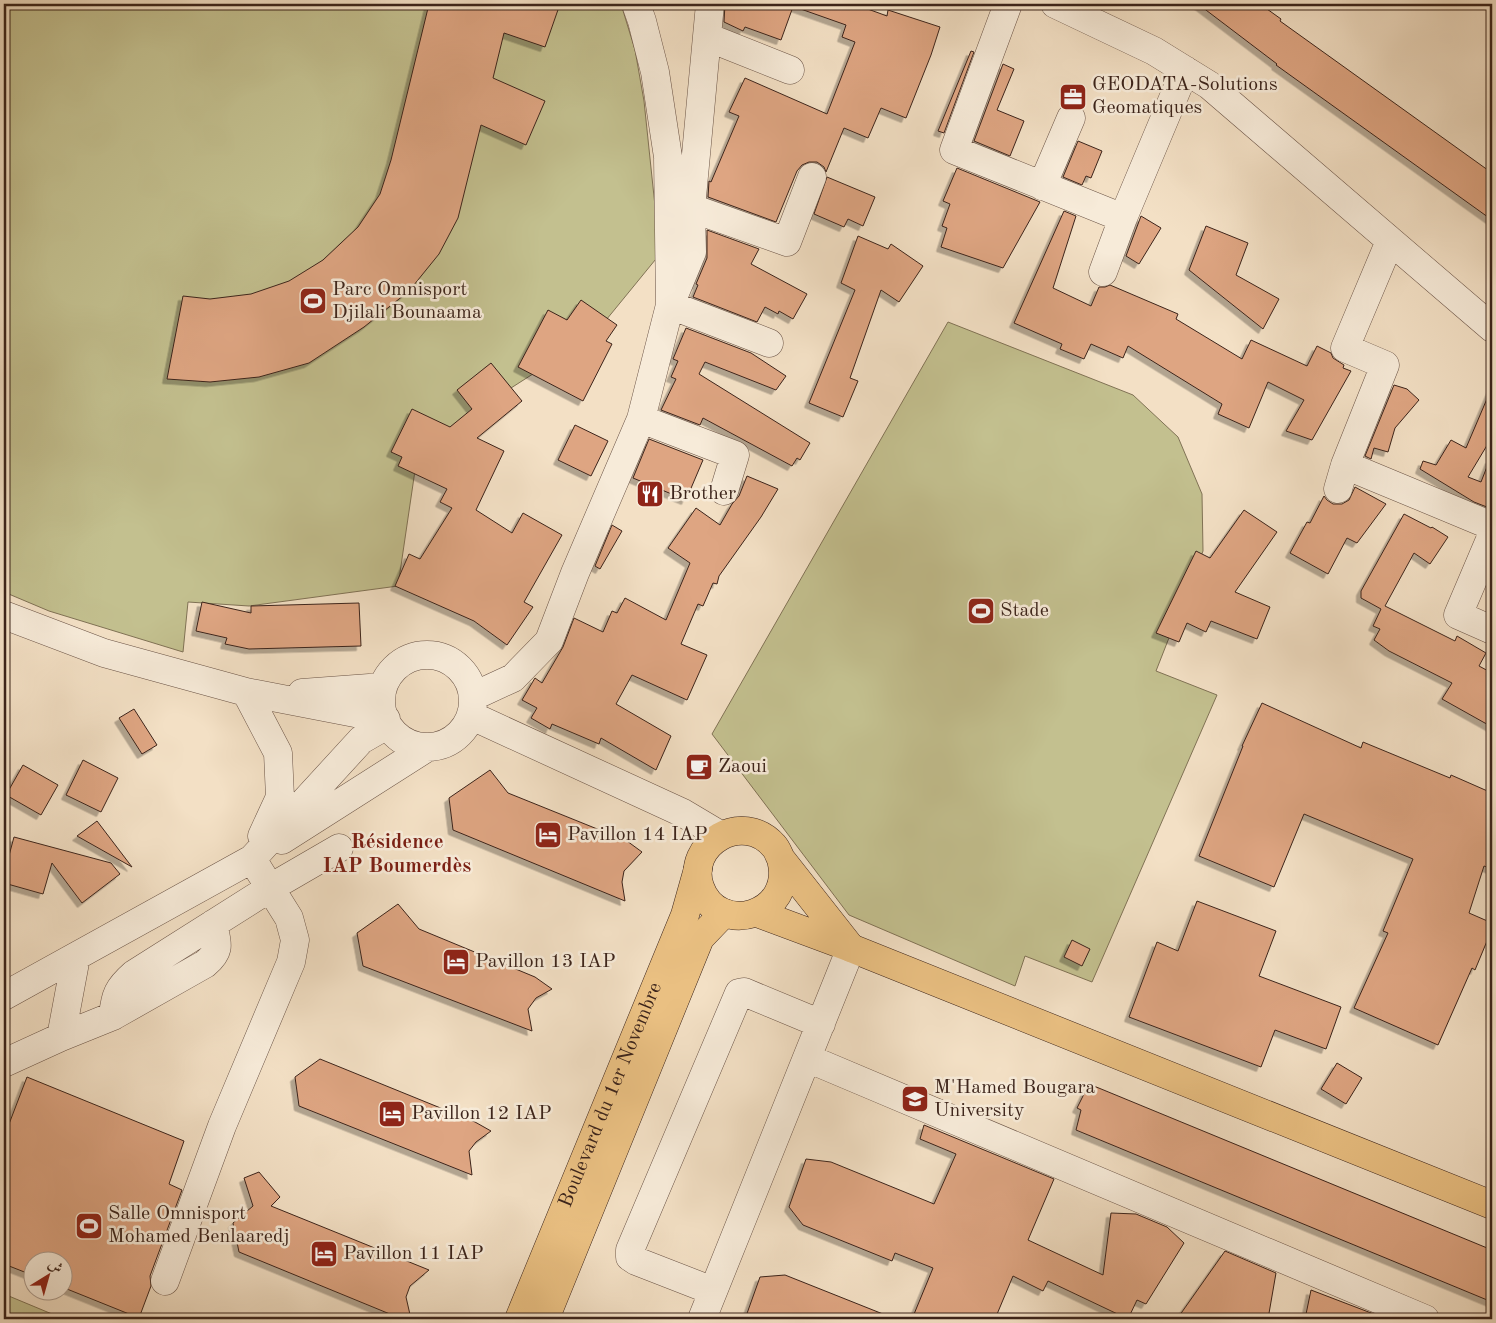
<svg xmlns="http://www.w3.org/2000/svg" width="1496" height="1323" font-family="'Old Standard TT',Amiri,serif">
<defs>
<filter id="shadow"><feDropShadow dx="-4.5" dy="4.5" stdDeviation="0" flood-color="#0004"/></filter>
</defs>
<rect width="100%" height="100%" fill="#f3e0c5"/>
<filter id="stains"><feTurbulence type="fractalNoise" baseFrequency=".004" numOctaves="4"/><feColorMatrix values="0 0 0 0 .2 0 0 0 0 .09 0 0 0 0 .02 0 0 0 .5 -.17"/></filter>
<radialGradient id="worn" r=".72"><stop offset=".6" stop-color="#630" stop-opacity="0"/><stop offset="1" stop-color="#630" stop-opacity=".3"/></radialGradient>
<path fill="#c3c08f" stroke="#807255" d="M4 4H621L635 50 644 101 660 254 584 347 536 372 447 429 417 457 398 586 249 606 188 602 183 652 49 611 4 592Z
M948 322 1133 395 1178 437 1202 494 1203 551 1156 671 1217 695 1092 982 1025 956 1015 986 849 915 712 734Z
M4 1294 64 1319H4Z"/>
<path fill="#dea582" stroke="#3c241b" filter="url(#shadow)" d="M429 4H560L545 47 504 33 493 78 545 101 526 145 481 125 458 218 439 254 409 291 364 327 309 363 259 377 210 382 167 379 183 296 210 299 251 294 289 281 323 260 358 227 380 194 391 160Z
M725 4H794L781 40 745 27 743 31 724 22Z
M796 4H854L887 16 888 10 940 27 931 55 906 118 881 108 868 138 844 128 826 172 824 167 817 162H809L802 165 797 171 776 222 708 197 709 181 711 182 739 116 729 112 745 78 827 114 855 42 842 37 846 25 795 7Z
M1198 4H1260L1281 19 1280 21 1492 173V220L1276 65 1277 64Z
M971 51 974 52 944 133 938 131Z
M1003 64 1014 69 997 110 1024 121 1010 156 974 141Z
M1078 141 1102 151 1091 178 1086 176 1082 185 1063 177Z
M957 168 1040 202 1003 268 941 247 947 228 942 226 950 204 943 201Z
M827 177 875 197 863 226 848 219 844 227 814 214Z
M1064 211 1076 216 1053 288 1091 306 1099 287H1105L1110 285 1178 314 1176 319 1242 359 1251 340 1307 366 1317 346 1331 353 1333 358 1344 365 1343 368 1351 371 1312 440 1286 431 1304 400 1268 382 1249 428 1218 414 1222 404 1128 346 1123 358 1091 344 1084 359 1060 349 1062 344 1014 323Z
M1141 216 1161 228 1139 264 1126 256Z
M1206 226 1248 243 1236 275 1279 299 1263 329 1189 270Z
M707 230 759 249 751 264 807 294 793 319 779 311 778 314 765 307 757 322 693 297 698 285 696 284 707 258Z
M858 236 888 249 891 244 923 266 899 302 881 290 850 378 858 381 843 417 809 403 855 290 841 283Z
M581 300 617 325 606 341 612 344 583 401 518 367 548 310 567 320Z
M686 328 751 353 786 376 776 390 705 362 699 374 810 443 800 460 797 458 792 466 703 418 700 425 661 410 676 379 671 377 678 361 673 359Z
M491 363 522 401 477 438 504 451 476 510 512 533 523 513 562 535 524 602 533 607 507 645 474 621 395 586 409 554 420 559 452 508 440 502 447 489 398 466 402 457 391 452 412 409 450 427 472 409 457 390Z
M1394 385 1407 389 1419 400 1395 428 1388 452 1374 448 1371 459 1365 456Z
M1492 387V437L1468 477 1481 482 1490 459H1492V509L1474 502 1420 469 1423 461 1436 465 1451 440 1466 448Z
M575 425 608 441 591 476 558 460Z
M649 439 703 460 686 500 633 478Z
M747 476 778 489 761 517 719 576 717 584 713 583 703 606 698 604 681 644 707 655 687 700 632 675 616 704 671 736 656 770 601 738 599 744 552 724 550 729 531 718 537 708 522 700 535 678 542 683 563 647 574 618 603 632 612 611 617 613 625 598 666 620 690 563 668 548 696 508 720 525 732 504 739 496Z
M1355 487 1386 504 1357 543 1347 538 1328 574 1290 553 1307 522 1310 523 1324 496 1327 500 1333 504H1342L1349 500Z
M1244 510 1277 532 1235 592 1270 607 1257 639 1211 621 1206 632 1187 623 1179 642 1156 633 1196 551 1210 558Z
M1404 514 1431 528 1432 527 1448 537 1430 564 1414 553 1385 606 1455 641 1457 636 1486 653 1479 666 1492 673V727L1442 699 1452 683 1389 651 1374 640 1380 629 1373 626 1381 609 1361 598V591Z
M612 525 622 531 600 569 595 566Z
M202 602 251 613V606L359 603 361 646 249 649 225 644 227 638 196 631Z
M1262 703 1361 748 1363 742 1450 778 1451 775 1492 793V869L1484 866 1469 913 1492 923V929L1475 970 1472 968 1438 1045 1354 1008 1388 933 1383 931 1413 859 1304 814 1274 887 1199 856 1243 746H1242Z
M134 709 157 745 142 754 119 718Z
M83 760 118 778 101 812 66 795Z
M23 765 58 785 41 815 6 795Z
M490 770 508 793 627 841 642 852 624 871 622 882 625 901 453 830 449 798Z
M97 821 132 867 77 836Z
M14 837 111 863 120 874 82 903 52 863 43 894 4 883V862L7 863Z
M1197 901 1276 931 1259 976 1341 1007 1326 1049 1275 1030 1261 1067 1129 1017 1157 942 1178 951Z
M398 904 419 929 535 977 552 989 536 998 528 1009 532 1031 363 966 357 933Z
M1072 940 1090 949 1082 966 1064 957Z
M320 1059 475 1122 491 1131 476 1142 469 1151 472 1175 299 1106 295 1077Z
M1337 1063 1362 1078 1346 1104 1321 1089Z
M27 1077 184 1141 169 1184 182 1190 150 1276 151 1286 139 1318 62 1287V1260H32V1275L4 1264V1122L9 1124Z
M1089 1084 1492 1250V1302L1076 1130 1081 1110 1077 1108Z
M924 1125 1054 1179 1028 1240 1103 1275 1111 1213 1136 1214 1167 1227 1184 1243 1146 1304 1137 1300 1128 1319 1048 1281 1043 1291 1013 1276 995 1319H912L933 1268 895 1253 892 1261 803 1225 789 1207 806 1159 831 1162 934 1204 956 1154 920 1139Z
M259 1172 280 1197 271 1206 429 1270 410 1286 406 1297 411 1319H402L239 1252 233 1223 253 1206 244 1178Z
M1225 1251 1276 1273 1268 1319H1177Z
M785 1275 893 1318V1319H745L760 1277Z
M1311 1290 1379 1316 1383 1319H1305Z"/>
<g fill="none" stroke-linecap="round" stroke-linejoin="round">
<g stroke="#6a5346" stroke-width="29">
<path id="minor" d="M636 4 642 21 655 72 668 157 670 305 769 343
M1008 4 954 150 1123 218 1185 70
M1055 4 1154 51 1209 85 1492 328
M707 37 790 70
M1042 186 1071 118
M691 208 787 242 812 177
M1390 241 1345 348 1385 365 1345 465 1492 526
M1103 272 1123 218
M641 419 735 455 724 491
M1338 489 1345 465
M1492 535 1458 615 1492 630
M4 615 104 653 246 692 386 719
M381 701a46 46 0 1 1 92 0a46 46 0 1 1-92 0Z
M246 692 278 753 280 797 262 836
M302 693 383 687
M474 696 513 678 549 641 575 573 641 419 670 305 692 252 691 208 710 4
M472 716 683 813 720 835
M282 840 428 747
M4 996 252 859 361 740 387 725
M113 1016C115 995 118 988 134 974L270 888 339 848
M61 1037 76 957
M807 1058 1425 1319
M4 1063 61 1037 113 1016 205 964C222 950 217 943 213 924
M165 1281 222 1126 291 962 295 940 289 918 252 859
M713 1291 636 1261 630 1257V1250L739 993 744 992 821 1024
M702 1319 851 948"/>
</g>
<g stroke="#3c241b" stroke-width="29">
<g id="major">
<path d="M757 913 851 948 781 859C779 855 777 849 774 846 743 810 685 844 700 887 718 938 796 916 781 859"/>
<path d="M851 948 1492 1205"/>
<path id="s1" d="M519 1319 685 915 698 869"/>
<path d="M545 1319 700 938 724 913"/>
</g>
</g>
<use href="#minor" stroke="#f7ebd9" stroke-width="28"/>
<use href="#major" stroke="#eac082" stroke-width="28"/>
</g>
<defs>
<g id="office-square" transform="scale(1.4375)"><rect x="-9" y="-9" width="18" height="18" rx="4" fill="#8f2418" stroke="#f7ebd9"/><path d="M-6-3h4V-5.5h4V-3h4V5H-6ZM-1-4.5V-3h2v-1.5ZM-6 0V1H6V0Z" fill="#fff"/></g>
<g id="stadium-square" transform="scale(1.4375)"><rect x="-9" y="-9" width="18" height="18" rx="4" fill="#8f2418" stroke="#f7ebd9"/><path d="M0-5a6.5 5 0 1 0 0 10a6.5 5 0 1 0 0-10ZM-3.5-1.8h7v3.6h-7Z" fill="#fff"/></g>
<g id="restaurant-square" transform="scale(1.4375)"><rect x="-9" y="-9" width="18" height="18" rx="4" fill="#8f2418" stroke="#f7ebd9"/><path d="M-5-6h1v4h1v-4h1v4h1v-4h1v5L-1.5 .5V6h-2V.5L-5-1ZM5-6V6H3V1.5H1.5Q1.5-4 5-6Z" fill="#fff"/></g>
<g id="cafe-square" transform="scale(1.4375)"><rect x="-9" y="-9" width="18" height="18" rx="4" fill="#8f2418" stroke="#f7ebd9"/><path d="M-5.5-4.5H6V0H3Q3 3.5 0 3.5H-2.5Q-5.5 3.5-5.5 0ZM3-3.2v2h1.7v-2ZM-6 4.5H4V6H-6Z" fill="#fff"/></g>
<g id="hotel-square" transform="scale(1.4375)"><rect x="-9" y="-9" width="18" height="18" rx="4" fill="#8f2418" stroke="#f7ebd9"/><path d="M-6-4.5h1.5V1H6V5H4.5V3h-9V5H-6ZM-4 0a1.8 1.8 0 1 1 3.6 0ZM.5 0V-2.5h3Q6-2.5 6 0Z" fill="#fff"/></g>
<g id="university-square" transform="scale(1.4375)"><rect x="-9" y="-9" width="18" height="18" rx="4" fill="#8f2418" stroke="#f7ebd9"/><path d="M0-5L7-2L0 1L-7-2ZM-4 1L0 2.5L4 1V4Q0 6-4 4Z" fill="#fff"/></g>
</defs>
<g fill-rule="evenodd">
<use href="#office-square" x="1073" y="97"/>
<use href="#stadium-square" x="313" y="301"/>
<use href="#restaurant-square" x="650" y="494"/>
<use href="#stadium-square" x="981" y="611"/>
<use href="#cafe-square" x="699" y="767"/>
<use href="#hotel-square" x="548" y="835"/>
<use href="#hotel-square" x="456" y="962"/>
<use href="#university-square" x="915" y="1099"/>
<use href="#hotel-square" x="392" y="1114"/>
<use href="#stadium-square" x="89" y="1226"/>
<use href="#hotel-square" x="324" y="1254"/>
</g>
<g text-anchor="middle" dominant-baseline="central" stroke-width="5" stroke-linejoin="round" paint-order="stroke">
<g font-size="20" fill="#3c241b" stroke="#f7ebd9" text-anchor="start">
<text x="1092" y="85">GEODATA-Solutions<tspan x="1092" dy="23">Geomatiques</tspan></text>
<text x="332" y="290">Parc Omnisport<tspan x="332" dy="23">Djilali Bounaama</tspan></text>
<text x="669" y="494">Brother</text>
<text x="1000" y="611">Stade</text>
<text x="718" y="767">Zaoui</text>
<text x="567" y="835">Pavillon 14 IAP</text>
<text x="475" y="962">Pavillon 13 IAP</text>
<text x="934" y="1088">M'Hamed Bougara<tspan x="934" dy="23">University</tspan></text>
<text x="411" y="1114">Pavillon 12 IAP</text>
<text x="108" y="1214">Salle Omnisport<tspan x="108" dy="23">Mohamed Benlaaredj</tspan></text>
<text x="343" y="1254">Pavillon 11 IAP</text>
</g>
<g font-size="20" fill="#3c241b" stroke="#f7ebd9">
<text stroke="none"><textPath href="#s1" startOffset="242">Boulevard du 1er Novembre</textPath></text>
</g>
<g font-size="21" font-weight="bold" fill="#7a1f14" stroke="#f7ebd9">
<text x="397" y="842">Résidence<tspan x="397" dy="24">IAP Boumerdès</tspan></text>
</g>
</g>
<rect width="1496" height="1323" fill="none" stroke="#f3e0c5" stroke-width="20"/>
<rect x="5" y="5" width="1486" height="1313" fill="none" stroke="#3c241b" stroke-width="2.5"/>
<rect x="10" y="10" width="1476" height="1303" fill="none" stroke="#3c241b"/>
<g transform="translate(48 1276) rotate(37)"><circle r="24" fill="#f7ebd9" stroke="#ac9b8d"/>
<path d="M0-4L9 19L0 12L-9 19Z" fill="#8f2418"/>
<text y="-8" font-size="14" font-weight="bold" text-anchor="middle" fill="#3c241b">ش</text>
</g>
<rect width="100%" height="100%" filter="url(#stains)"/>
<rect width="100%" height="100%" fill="url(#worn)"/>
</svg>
